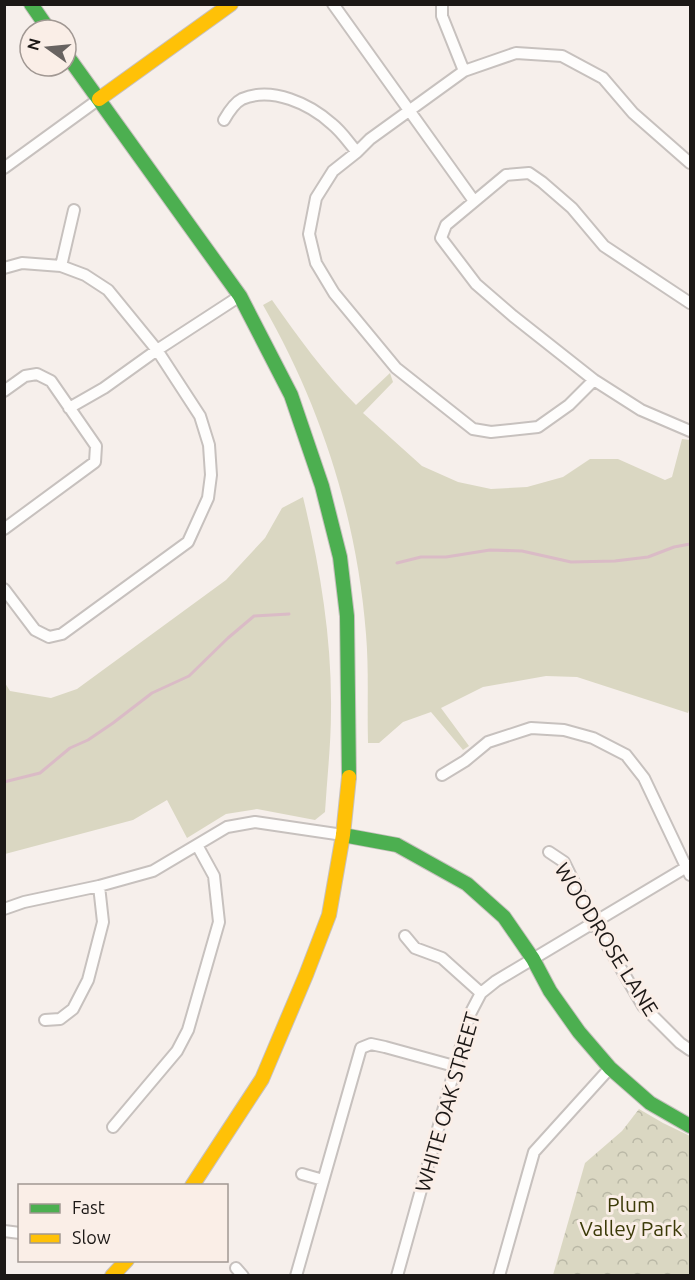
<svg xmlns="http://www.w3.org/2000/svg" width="695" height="1280" font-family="Ubuntu,sans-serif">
<defs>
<pattern id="park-crowns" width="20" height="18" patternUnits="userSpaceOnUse" patternTransform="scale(1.5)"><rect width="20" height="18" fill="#dad7c2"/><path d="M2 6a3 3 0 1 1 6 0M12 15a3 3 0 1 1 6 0" fill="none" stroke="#bab8a6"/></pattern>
</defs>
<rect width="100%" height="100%" fill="#f6efeb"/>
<path fill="#dad7c2" d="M272 300C298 337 324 373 356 405L390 373 393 382 363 413 422 466 458 482 491 489 527 487 563 477 590 459H618L665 480 672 477 682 439 690 440V707L688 713 577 677 546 676 483 687 441 708 469 746 463 750 431 712 403 722 379 743H368C367 707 369 670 366 634 357 518 321 406 263 305Z
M303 497C320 567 332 639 331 711 331 745 327 778 325 812L315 820 257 809 226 814 187 838 167 800 133 820 5 854V683L10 691 51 698 77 689 226 580 265 538 282 508Z"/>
<path fill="url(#park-crowns)" d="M639 1109 663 1123 690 1136V1275H553L585 1163 622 1131Z"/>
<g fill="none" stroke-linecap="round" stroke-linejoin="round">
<path stroke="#dabbc6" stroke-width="3" d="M397 563 421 557H446L490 550 522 551 571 562 615 561 648 557 674 547 690 544
M4 782 40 773 70 748 88 740 113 723 152 693 189 676 228 638 254 616 289 614"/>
<g stroke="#c7c1be" stroke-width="14">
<path id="street" d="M333 4 474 201
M442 4V16L464 71
M224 120C228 113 234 103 242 99 272 86 310 104 332 124 342 132 349 143 357 152
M4 168 99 99
M61 266 74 210
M4 268 22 263 61 266 85 275 108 290 157 350 200 416 209 445 211 475 208 498 188 542 62 634 49 637 35 630 4 589
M690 303 604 246 572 208 542 182 529 173 506 175 446 225 441 238 476 284 513 316 594 380 641 410 690 431
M594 380 569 405 538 427 491 432 473 429 396 368 334 293 316 263 309 234 316 198 333 171 357 152 370 139 464 71 516 53 562 56 603 78 633 113 690 163
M4 391 25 376 37 374 51 381 96 446 95 462 4 529
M69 408 104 388 157 350 240 296
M442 775 465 761 488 742 531 728 564 730 593 738 626 755 644 778 690 875
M549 852 564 862 594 923 643 1006 680 1043 690 1050
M4 909 24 902 99 886 153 871 227 827 255 822 343 835
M405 936 415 948 442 958 481 993
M45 1020 60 1019 73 1009 88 980 103 922 99 886
M113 1127 177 1051 188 1030 219 922 214 876 197 845
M302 1174 323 1180
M4 1231 20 1233
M236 1268 243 1276
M296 1276 361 1048 371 1044 385 1047 454 1066
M397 1276 470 1014 481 993 496 981 690 865
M499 1276 534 1152 610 1068"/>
</g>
<g stroke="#c7c1be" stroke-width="16">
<path id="fast" d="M31 4 49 30
M66 54 240 296 291 395 322 486 340 557 347 616 349 777
M343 835 397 845 467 884 504 917 533 959 550 991 579 1032 610 1068 650 1103 690 1126"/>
</g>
<g stroke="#c7c1be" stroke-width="16">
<path id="slow" d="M99 99 231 4
M192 1186 262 1079 306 975 329 915 343 835 349 777
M112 1276 127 1260"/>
</g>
<use href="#street" stroke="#fefdfc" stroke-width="10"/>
<use href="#fast" stroke="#4caf50" stroke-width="14"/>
<use href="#slow" stroke="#ffc107" stroke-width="14"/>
</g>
<g text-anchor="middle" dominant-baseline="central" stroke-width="6" stroke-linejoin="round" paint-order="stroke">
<g font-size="21" fill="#1c1816" stroke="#faeee7">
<text transform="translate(607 939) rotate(58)">WOODROSE LANE</text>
<text transform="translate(447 1102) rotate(-74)">WHITE OAK STREET</text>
</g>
<g font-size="21" fill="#3c3a08" stroke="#faeee7">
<text x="631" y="1204">Plum<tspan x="631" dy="24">Valley Park</tspan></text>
</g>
</g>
<rect width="695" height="1280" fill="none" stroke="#1c1816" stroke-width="12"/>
<rect x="18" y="1184" width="210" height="78" fill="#faeee7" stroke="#a19893" stroke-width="1.5"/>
<rect x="30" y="1204" width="30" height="9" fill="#4caf50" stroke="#a19893" stroke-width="1.5"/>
<text x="72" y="1214" font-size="18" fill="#1c1816">Fast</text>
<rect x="30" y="1234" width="30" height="9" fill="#ffc107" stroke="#a19893" stroke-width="1.5"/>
<text x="72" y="1244" font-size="18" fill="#1c1816">Slow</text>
<g transform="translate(48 48) rotate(285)"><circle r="28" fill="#faeee7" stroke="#a19893" stroke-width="1.5"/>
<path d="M0-4.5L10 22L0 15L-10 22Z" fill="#686361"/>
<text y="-9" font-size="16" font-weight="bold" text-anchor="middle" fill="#1c1816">N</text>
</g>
</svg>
